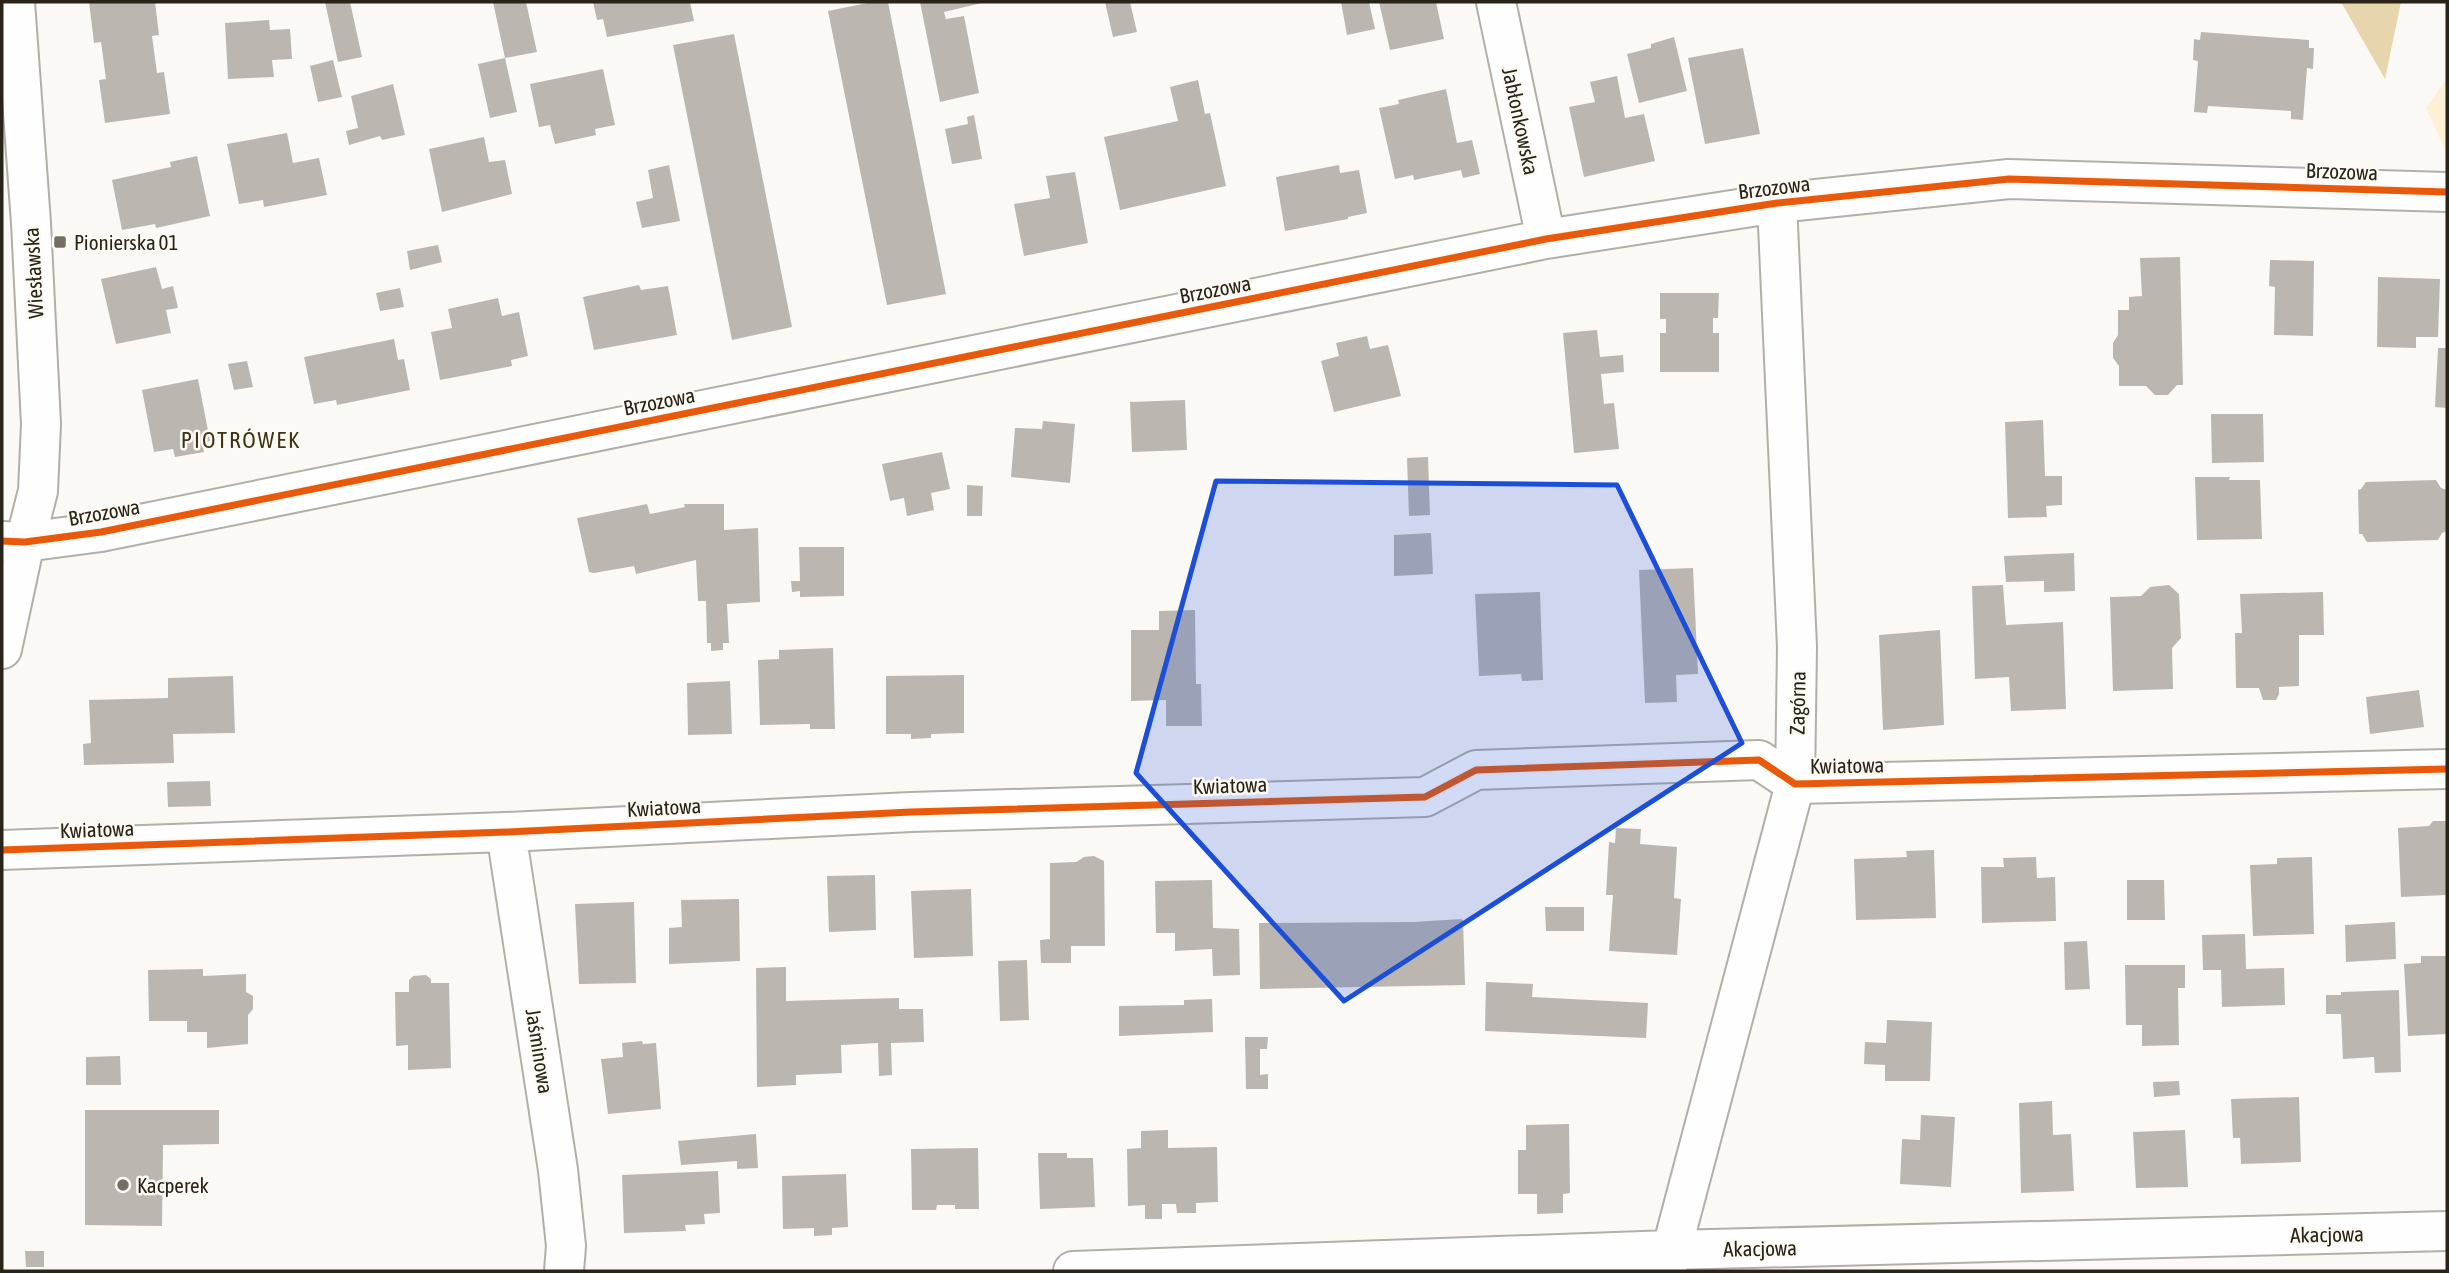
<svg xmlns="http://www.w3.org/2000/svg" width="2449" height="1273" font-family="'Asap Condensed',sans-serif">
<rect width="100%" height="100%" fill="#fbf9f5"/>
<path fill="#fdf0d5" d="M2447 79V154L2426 108Z"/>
<path fill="#e7d5ae" d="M2341 2H2401L2385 79Z"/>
<path fill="#bbb7b0" d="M89 2H155L159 35 152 36 157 73 164 72 170 114 105 123 99 80 106 79 101 42 94 43Z
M325 2H350L362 57 338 62Z
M493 2H526L537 52 505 58 517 112 490 118 478 64 505 58Z
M593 2H690L694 21 607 37 603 19 597 20Z
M872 2H888L946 294 887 305 828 11Z
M920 2H986L944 12 946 19 964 16 979 93 940 102Z
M1105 2H1130L1137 32 1113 37Z
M1341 2H1369L1375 29 1347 35Z
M1379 2H1436L1444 39 1390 50Z
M269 20 270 30 290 29 292 59 272 60 274 77 228 79 225 23Z
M2201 32 2309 40V48H2314L2313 69 2307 68 2303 120 2291 119V111L2208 106 2207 113 2194 112 2198 61 2193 60 2194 39 2200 40Z
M734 34 792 327 732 340 673 45Z
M1674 37 1687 91 1639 103 1627 54 1651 48V44Z
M1743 48 1760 134 1705 144 1688 58Z
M333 60 342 97 318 102 310 66Z
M603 69 615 125 595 129 596 135 555 144 550 125 539 127 530 84Z
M1617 76 1625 118 1644 114 1655 161 1584 177 1569 107 1595 102 1590 82Z
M1198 80 1205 114 1210 113 1226 186 1120 210 1104 137 1178 121 1170 87Z
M393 84 405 135 382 140 380 136 349 145 346 131 358 128 351 96Z
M1446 89 1457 143 1472 140 1480 174 1463 178 1461 170 1414 180 1413 175 1395 179 1379 108 1399 104 1398 100Z
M974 115 982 159 952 164 945 129 968 124 967 117Z
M287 133 293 163 319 158 327 195 264 207 263 200 239 204 227 144Z
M484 137 489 162 505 160 512 194 442 212 429 149Z
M197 156 210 216 156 228 155 224 122 230 112 180 171 167 170 162Z
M669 165 680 221 642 228 636 202 653 198 648 170Z
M1339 165 1340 173 1359 170 1367 213 1348 217V219L1285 231 1276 177Z
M1075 172 1088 243 1024 256 1014 204 1050 198 1046 176Z
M438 245 442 262 410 270 407 251Z
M2180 257 2183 385H2177L2168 395H2155L2146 386H2119V366L2113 358V343L2118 335V310H2129V297L2142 296 2140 258Z
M2270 260 2314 261 2313 336 2274 335 2275 287 2269 286Z
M156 267 162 289 173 286 178 308 166 310 171 333 116 344 101 279Z
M2378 277 2440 279 2438 337H2416V348L2377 347Z
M639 285 641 290 668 286 677 335 594 350 583 297Z
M400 288 404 307 380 311 376 293Z
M1660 293H1719L1718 318H1713V333H1719V372H1660V333H1666V319H1660Z
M498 298 502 316 519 312 528 356 511 360 512 366 440 380 431 332 452 328 448 309Z
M1597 330 1600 357 1623 355 1624 372 1601 374 1604 404 1614 403 1619 449 1574 453 1563 333Z
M1367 336 1370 349 1388 345 1401 396 1334 412 1321 361 1339 356 1336 343Z
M394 339 398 360 404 359 410 390 337 405 336 400 314 404 304 357Z
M2438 348H2447V408L2435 407Z
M247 361 253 387 234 390 228 364Z
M198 379 210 441 202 443 204 452 175 457 173 449 154 452 142 390Z
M1185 400 1187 450 1132 452 1130 402Z
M2211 414H2263L2264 462 2212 463Z
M2043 420 2045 476H2062V505L2046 506 2047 517 2008 518 2005 422Z
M1043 421 1075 424 1070 483 1011 477 1015 428 1042 429Z
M942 452 950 489 931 493 934 510 907 516 904 498 890 501 882 464Z
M1428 457 1430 515 1409 516 1407 458Z
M2195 477H2230L2229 480H2260L2262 539 2197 540Z
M2436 480 2441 488 2447 490V531L2442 533 2438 540 2367 542 2362 534H2359L2358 490 2361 489 2366 482Z
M967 485 983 486 982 516H967Z
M647 504 650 514 685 507 684 504H724V530L758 528 760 602 727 604 729 643H723V650L711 651V643H707L706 601H698L696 560 636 574 634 566 594 573 589 572 577 518Z
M1431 533 1433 574 1394 576V535Z
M799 547H844V596L800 597V591L792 592 791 581H800Z
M2074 553 2075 591 2044 592V581L2006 582 2004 556Z
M1693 568 1698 674 1676 675 1677 702 1645 703 1639 570Z
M2003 585 2006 625 2063 622 2066 709 2011 711 2009 677 1975 679 1972 586Z
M2169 585 2179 594 2181 638 2172 648 2173 689 2113 691 2110 597 2141 596 2150 587Z
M1540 592 1543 680 1522 681 1521 674 1479 676 1475 594Z
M2323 592 2324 635H2299V686L2279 687V694L2276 700H2263L2259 688H2236L2235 633H2242L2240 594Z
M1195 610 1196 684H1201L1202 726H1166V700L1131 701V630H1159V611Z
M1940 630 1944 725 1883 730 1879 635Z
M833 648 835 729H810V724L760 725 758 660 779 659V650Z
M964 675V733L931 734V738L911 739V734H886V676Z
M233 676 235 733 173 734 174 763 84 765 83 744 91 743 89 700 168 698V678Z
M730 681 732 734 688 735 687 683Z
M2419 690 2424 727 2370 734 2366 697Z
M210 781 211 806 168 807 167 782Z
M2433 821H2447V895L2401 897 2398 828 2429 826Z
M1616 828 1641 829 1640 844 1677 847 1674 898 1681 899 1677 955 1609 951 1613 895H1606L1609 842 1615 843Z
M1934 850 1936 918 1856 920 1854 859 1907 857 1906 851Z
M1094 856 1104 861 1105 946H1071V963H1041L1040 940 1050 939V863L1076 862 1084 857Z
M2036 857 2037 878 2055 877 2056 921 1982 923 1981 867H2004L2003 858Z
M2312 857 2314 934 2253 936 2250 865 2277 864V858Z
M875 875 876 930 829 932 827 876Z
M1212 880 1213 928 1239 929 1240 975 1213 976 1212 949 1175 951V933H1156L1155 881Z
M2127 880H2164L2165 920H2127Z
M971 889 973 956 914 958 911 891Z
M739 899 740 961 669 964V928L682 927 681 900Z
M634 902 636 983 579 984 575 904Z
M1545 907H1584V931H1546Z
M1461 919 1463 920 1465 985 1260 989 1259 923 1414 922Z
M2395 922 2396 959 2346 962 2345 925Z
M2245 934 2246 969 2284 968 2285 1005 2222 1007 2221 970H2203L2202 935Z
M2087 941 2090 989 2065 990 2064 942Z
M2421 956H2447V1034L2408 1036 2404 964 2421 963Z
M1027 960 1029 1020 1000 1021 998 961Z
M2125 965H2185V988H2178L2179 1045 2142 1046V1025H2126Z
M786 967V1001L899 998V1009H923L924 1042 891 1043 892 1075 879 1076 878 1043 841 1045 842 1073 796 1075V1085L757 1087 756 968Z
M203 969V976L246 974V992L253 996V1009L248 1015V1044L207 1048V1032H187V1021H149L148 970Z
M426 975 431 979V983H449L451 1068 408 1070V1045L396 1046 395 992H409V980L413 976Z
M1486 982 1533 984 1532 997 1648 1003 1646 1038 1485 1031Z
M2399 990 2401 1072 2375 1073 2374 1057 2343 1059 2341 1014H2326V995H2341V992Z
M1212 999 1213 1032 1119 1036V1006L1184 1005V1000Z
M1887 1020 1932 1022 1930 1081H1885V1065L1864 1064 1865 1042 1886 1043Z
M1245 1037H1268L1267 1049H1260V1075L1268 1074V1089H1246Z
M642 1041 643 1044 656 1043 661 1109 608 1114 601 1059 623 1057 622 1043Z
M120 1056 121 1085H86V1057Z
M2179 1081 2180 1095 2154 1097 2153 1082Z
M2299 1097 2301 1162 2241 1164 2240 1138H2233L2231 1099Z
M2052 1101 2053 1135 2071 1134 2074 1191 2021 1193 2019 1103Z
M85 1110H219V1144L163 1145 162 1226 85 1225Z
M1921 1115 1955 1117 1951 1187 1900 1184 1902 1139 1920 1140Z
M1569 1124 1570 1193 1563 1194V1213L1537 1214V1194H1518V1150H1526V1125Z
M1168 1130V1148L1217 1147 1218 1202 1196 1203V1213H1177L1176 1204H1162V1219H1145V1205L1128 1206 1127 1149 1141 1148V1131Z
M2185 1130 2188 1187 2136 1188 2133 1132Z
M756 1134 758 1168 737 1169V1161L681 1165 678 1141Z
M978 1148 979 1209H955V1205H937L936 1210H912L911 1149Z
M1038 1153H1067V1158H1093L1095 1207 1040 1209Z
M718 1171 720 1213 704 1214 705 1224 685 1225 686 1231 624 1233 622 1175Z
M846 1174 848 1227 832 1228V1235L814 1236V1228L783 1229 782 1176Z
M25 1251H44V1267H26Z"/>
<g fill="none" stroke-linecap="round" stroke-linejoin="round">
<g stroke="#b2afa7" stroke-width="42">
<path id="minor" d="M1496 2 1546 239
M2 541 25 542 101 532 1546 239 1777 203 2009 179 2447 192
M2 649 25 542 38 491 41 424 31 223 15 2
M506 832 558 1170 566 1246 564 1271
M2 850 506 832 911 812 1425 797 1476 770 1759 760 1795 784 2447 769
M1073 1271 1671 1250 2447 1231
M1666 1271 1795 784 1797 647 1777 203"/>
</g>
<use href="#minor" stroke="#fefefe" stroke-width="38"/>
<g stroke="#fdfaf3" stroke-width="11">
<path id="cycleway" d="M2 541 25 542 101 532 1546 239 1777 203 2009 179 2447 192
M2 850 506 832 911 812 1425 797 1476 770 1759 760 1795 784 2447 769"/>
</g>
<use href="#cycleway" stroke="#e8590c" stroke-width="7"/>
</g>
<path fill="#1d4ed8" fill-opacity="0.2" stroke="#1d4ed8" stroke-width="5" stroke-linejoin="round" d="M1216 481 1617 485 1742 743 1344 1001 1136 773Z"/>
<g fill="#736f65" stroke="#fdfaf3" stroke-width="2.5">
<rect x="53" y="235" width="14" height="14" rx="3.5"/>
<circle cx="123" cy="1185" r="7"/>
</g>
<g text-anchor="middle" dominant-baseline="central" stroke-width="5" stroke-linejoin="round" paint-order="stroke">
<g font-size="21" fill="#2a2418" stroke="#fdfaf3">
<text transform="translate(1521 121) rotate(78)">Jabłonkowska</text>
<text transform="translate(2342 171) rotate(2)">Brzozowa</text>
<text transform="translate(1774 187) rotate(-7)">Brzozowa</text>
<text transform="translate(33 273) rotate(-93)">Wiesławska</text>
<text transform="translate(1215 289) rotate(-11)">Brzozowa</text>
<text transform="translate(659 401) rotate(-11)">Brzozowa</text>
<text transform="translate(104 512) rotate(-10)">Brzozowa</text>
<text transform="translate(1797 703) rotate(-89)">Zagórna</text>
<text transform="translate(1847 765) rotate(-1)">Kwiatowa</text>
<text transform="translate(1230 785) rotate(-2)">Kwiatowa</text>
<text transform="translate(664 807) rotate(-3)">Kwiatowa</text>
<text transform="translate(97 829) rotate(-2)">Kwiatowa</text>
<text transform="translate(540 1051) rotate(81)">Jaśminowa</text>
<text transform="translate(2327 1234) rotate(-1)">Akacjowa</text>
<text transform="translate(1760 1248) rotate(-1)">Akacjowa</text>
</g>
<g font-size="21" fill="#2a2418" stroke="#fdfaf3" text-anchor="start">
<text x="74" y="242">Pionierska 01</text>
<text x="137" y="1185">Kacperek</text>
</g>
<g font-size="23" letter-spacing="2" fill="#3e3114" stroke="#fdfaf3">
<text x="241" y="440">PIOTRÓWEK</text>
</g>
</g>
<rect width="2449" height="1273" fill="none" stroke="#2a2418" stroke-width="7"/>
</svg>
